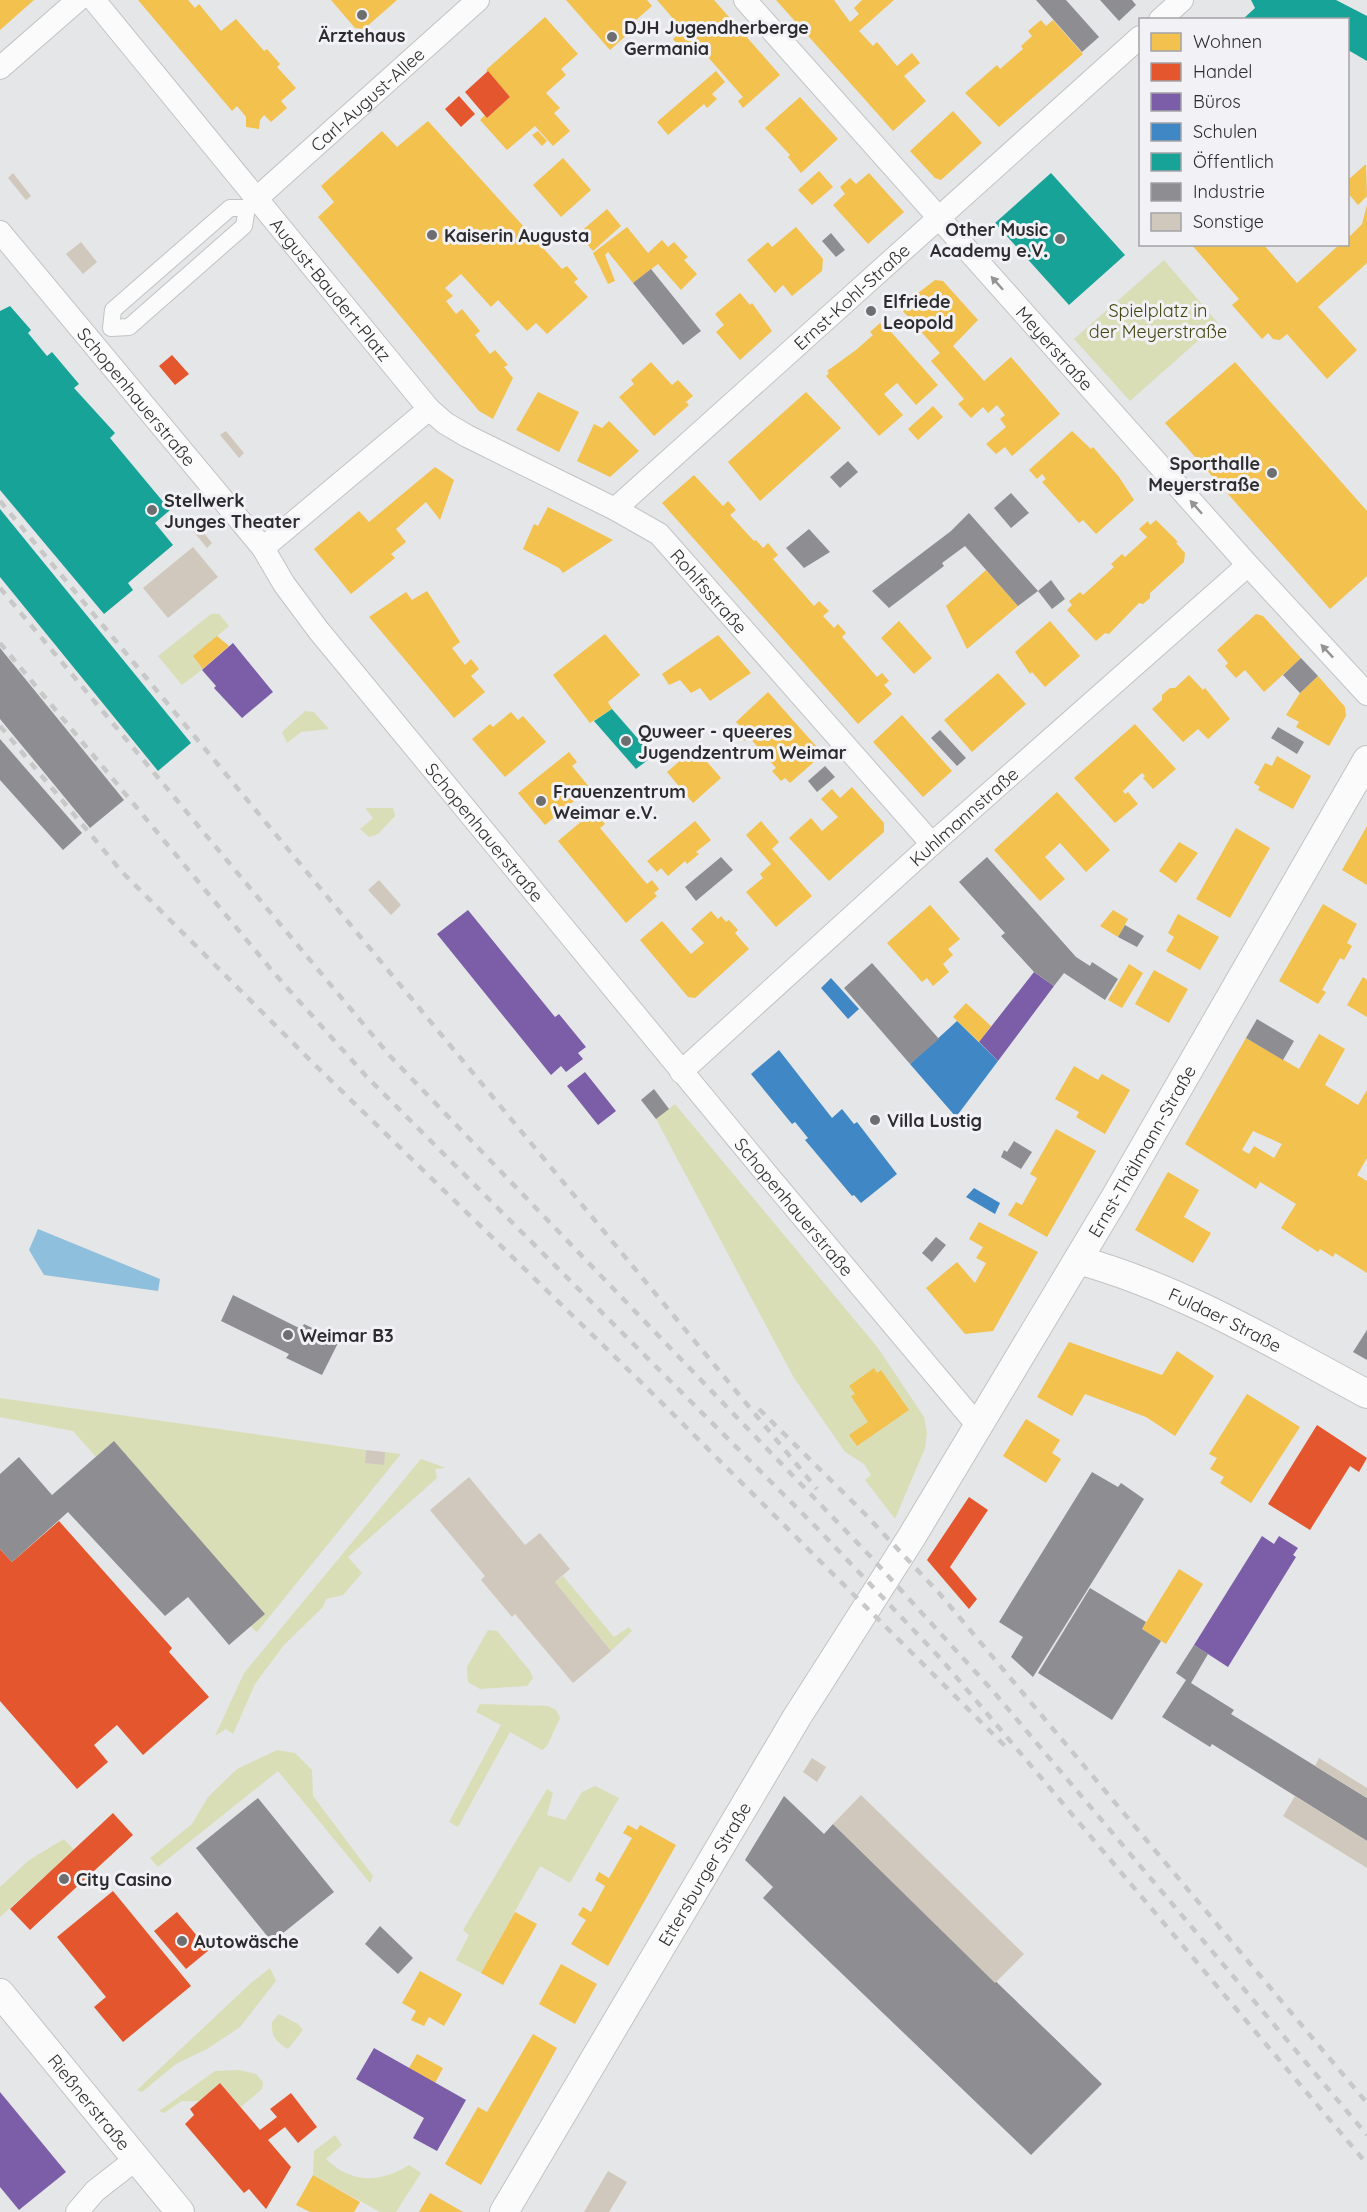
<svg xmlns="http://www.w3.org/2000/svg" width="1367" height="2212" font-family="Quicksand,sans-serif">
<rect width="100%" height="100%" fill="#e5e6e7"/>
<path fill="#dadeb7" d="M1164 260 1218 323 1130 401 1074 339Z
M211 614H219L229 626 217 636 203 669 182 685 158 656Z
M305 711 314 712 329 729 301 732 287 743 282 732Z
M365 808H393L395 816 378 834 369 837 360 829 373 818Z
M675 1104 878 1348 924 1417 927 1432 925 1448 895 1519 865 1480 871 1475 864 1464 845 1452 794 1378 656 1119Z
M0 1398 366 1450 365 1462 385 1452 401 1454 257 1632 250 1626 264 1614 114 1441 96 1457 73 1431 0 1417Z
M421 1459 446 1468 435 1469 437 1478 348 1557 362 1573 343 1595 326 1599 323 1607 284 1645 255 1684 233 1734 226 1729 215 1736 244 1673Z
M563 1576 614 1637 629 1627 632 1631 611 1651 555 1582Z
M488 1630 497 1631 530 1671 533 1678 527 1686 480 1689 468 1682 467 1667Z
M480 1704 548 1706 556 1710 560 1718 547 1746 542 1750 510 1732 458 1827 449 1822 501 1725 476 1712Z
M277 1750 295 1753 312 1770 313 1796 373 1876 370 1883 278 1771 158 1867 150 1858 192 1824 208 1797 237 1769Z
M595 1786 619 1798 570 1883 540 1866 481 1973 456 1960 469 1935 463 1930 547 1789 553 1793 547 1815 565 1820 582 1792Z
M64 1839 74 1850 0 1917V1887L29 1860Z
M270 1968 276 1981 240 2027 207 2049 176 2064 142 2092 137 2090 251 1983Z
M279 2014 298 2024 303 2030 288 2049C276 2042 271 2036 272 2022Z
M239 2070 256 2074 263 2082 262 2089 241 2107 220 2083 199 2101H182L164 2113 159 2111 215 2071Z
M335 2135 342 2145 326 2159C352 2184 380 2183 409 2165L421 2173 396 2212H380L313 2175 314 2151Z"/>
<path fill="#8ebfdc" d="M38 1229 160 1279 158 1291 44 1275 29 1250Z"/>
<path fill="#f2c14e" fill-rule="evenodd" d="M0 0H34L0 30Z
M138 0H188L195 8 199 4 221 31 236 19 264 51 267 49 280 64 277 67 296 88 281 101 287 108 271 122 264 115 260 120 259 129 246 127V117L237 106 232 111Z
M331 0H397L364 29 355 28Z
M566 0H647L652 6 636 20 639 24 610 50Z
M657 0H714L780 75 743 108 738 101 743 97 693 40 682 50 673 39 683 30Z
M776 0H834L850 22 859 14 854 8 862 0H894L859 31 873 46 877 42 897 66 912 53 920 63 904 76 926 101 893 131Z
M545 17 578 54 561 69 566 75 546 93 560 108 554 113 570 131 553 146 535 126 507 150 480 120 485 115 487 118 510 97 486 70Z
M1041 20 1046 26 1053 20 1083 54 999 127 965 93 997 65 1000 69 1023 49 1021 46 1032 36 1028 31Z
M716 71 725 82 712 94 717 99 707 108 704 104 668 135 657 122Z
M800 97 838 139 801 173 788 157 790 155 765 128Z
M953 111 982 143 941 180 935 178 910 151Z
M428 121 562 269 567 266 578 279 574 282 588 297 547 334 536 323 527 331 498 300 491 307 461 274 445 288 453 296 446 301 456 314 462 309 480 331 475 335 490 354 495 350 508 365 504 367 513 378 493 419 479 411 318 217 334 202 321 186 382 131 397 147Z
M538 131 547 141 542 146 532 135Z
M563 158 591 190 561 217 533 185Z
M1366 164 1367 196 1358 205 1348 193V180Z
M819 171 833 187 812 205 798 190Z
M869 173 904 212 868 244 833 205 845 194 840 187 850 178 856 184Z
M1367 205V263L1318 307 1357 350 1327 379 1287 334 1280 340 1273 339 1268 333 1262 339 1232 305 1239 299 1191 244H1263L1297 283 1340 244H1348V238L1362 224Z
M607 209 621 226 593 251 578 234Z
M627 227 648 253 662 240 668 247 674 242 688 257 684 260 697 274 681 290 658 264 633 283 608 252 605 255 615 281 608 284 593 253Z
M796 227 823 259 822 271 792 296 783 285 775 293 747 260 768 242 772 247Z
M935 280 943 281 978 320 953 346 984 381 1011 357 1060 414 1012 456 1005 447 996 454 986 444 1006 427 1000 419 1005 415 997 405 988 413 983 407 971 418 958 404 964 399 931 361 940 353 902 310 911 302 909 300Z
M740 293 750 305 752 303 772 331 740 360 716 332 724 325 715 314Z
M880 323 882 326 884 324 938 385 916 405 897 383 884 394 903 415 879 436 826 376 829 373 827 371 856 350 873 335 870 332Z
M651 362 672 385 678 380 693 396 686 402 689 405 654 436 619 397 634 384 631 380Z
M1235 362 1367 511V576L1330 609 1165 423Z
M538 392 579 412 559 452 516 430Z
M806 392 841 428 760 501 728 462Z
M933 406 943 417 918 440 908 429Z
M609 421 639 451 610 477 577 461 594 424 602 428Z
M1072 431 1091 449 1093 447 1119 477 1134 500 1096 534 1083 520 1079 523 1042 482 1046 479 1042 474 1037 479 1029 470Z
M435 467 454 480 440 520 426 502 396 529 406 542 391 554 395 558 351 594 314 549 359 511 369 522Z
M694 475 723 506 728 501 736 510 730 515 754 541 756 540 763 548 768 543 778 555 773 559 814 606 819 601 829 611 823 616 834 628 838 624 846 633 842 637 877 677 882 673 889 681 884 685 892 694 858 724 662 503Z
M548 507 613 540 563 573 559 568 523 549 534 524 538 526Z
M1156 520 1178 542 1176 543 1185 553 1184 562 1150 593V598L1143 604 1139 603 1109 634 1105 633 1096 641 1067 610 1072 605 1069 601 1080 592 1083 595 1114 567 1111 564 1122 554 1125 557 1147 537 1139 529 1148 521 1150 525Z
M986 570 1018 606 967 649 946 606Z
M427 591 460 642 452 648 465 665 471 659 479 669 471 676 485 692 454 718 369 617 406 592 412 600Z
M1256 614 1263 616 1301 658 1264 692 1245 670 1236 678 1225 666 1228 663 1217 650Z
M899 621 932 658 914 674 881 638Z
M1050 621 1080 656 1045 687 1032 672 1030 674 1015 652Z
M605 634 640 675 608 702 612 709 590 723 553 675Z
M718 635 751 673 710 701 700 688 691 693 680 680 669 685 662 674Z
M217 636 229 646 203 669 193 656Z
M998 673 1026 704 972 752 944 720Z
M1189 675 1203 690 1205 688 1230 719 1208 739 1198 729 1183 742 1152 709 1162 700V695L1170 688H1175Z
M1318 676 1345 707 1346 716 1329 746 1296 727 1299 722 1286 715 1300 693Z
M768 692 823 754 790 783 785 778 781 781 772 771 776 768 762 752 749 737 745 741 735 730 740 726 736 722Z
M511 712 518 720 523 716 546 742 505 777 472 739 490 724 493 727Z
M902 715 952 771 923 797 873 742Z
M1135 724 1176 769 1153 789 1143 778 1145 776 1142 773 1133 781 1123 791 1125 794 1128 792 1138 804 1115 823 1074 778Z
M695 748 721 778 693 803 667 772Z
M569 752 577 762 572 766 590 788 545 825 518 793Z
M1277 756 1311 776 1293 809 1258 790 1260 787 1254 783 1265 763 1272 766Z
M852 787 884 823V832L829 881 789 838 811 818 822 831 838 817 821 799 832 789 840 798Z
M1057 792 1110 850 1086 872 1060 843 1045 857 1065 879 1040 901 994 850Z
M596 814 605 824 600 828 635 870 647 884 652 880 659 889 654 893 657 896 626 923 558 841 589 815 591 818Z
M695 821 711 840 696 852 699 854 687 864 685 861 668 876 661 868 657 872 647 861Z
M761 821 779 842 772 849 812 896 776 927 746 892 763 878 760 874 771 864 746 835Z
M1367 826V885L1342 870Z
M1236 828 1270 848 1230 918 1196 899Z
M1179 842 1198 853 1176 883 1159 871Z
M1323 904 1357 924 1347 943 1352 946 1344 960 1340 958 1322 990 1326 992 1318 1004 1279 981Z
M930 905 960 939 948 949 953 955 943 964 949 972 933 986 927 978 922 982 887 943Z
M1113 910 1128 919 1118 937 1100 926Z
M711 911 718 919 721 916 726 922 729 920 738 930 735 933 749 949 695 998 688 997 640 940 662 921 691 954 704 943 691 929Z
M1178 914 1219 937 1200 970 1166 951 1174 937 1168 933Z
M1129 964 1143 973 1122 1008 1108 1000Z
M1154 970 1188 989 1169 1023 1135 1004Z
M1363 977 1367 980V1017L1347 1005Z
M966 1003 991 1026 979 1042 953 1017Z
M1319 1034 1345 1049 1325 1085 1358 1105 1367 1090V1158L1357 1175 1367 1181V1273L1335 1253 1333 1257 1320 1249 1318 1252 1281 1228 1296 1204 1260 1182 1256 1189 1185 1144 1246 1038 1299 1069ZM1253 1131 1282 1144 1274 1158 1254 1146 1249 1154 1242 1150Z
M1074 1066 1098 1080 1102 1074 1130 1090 1105 1134 1076 1117 1079 1112 1055 1099Z
M1056 1129 1096 1151 1047 1237 1008 1215 1016 1202 1022 1205 1037 1178 1030 1174Z
M1168 1172 1199 1190 1184 1217 1211 1233 1193 1263 1135 1230Z
M979 1222 1038 1252 993 1331 965 1334 926 1288 957 1262 975 1283 986 1263 976 1258 983 1247 969 1239Z
M1069 1342 1162 1375 1177 1351 1214 1376 1175 1436 1146 1417 1085 1394 1072 1416 1037 1397Z
M874 1368 877 1373 881 1370 909 1410 857 1446 849 1435 868 1422 851 1396 855 1394 849 1386Z
M1247 1394 1300 1427 1251 1503 1220 1483 1224 1477 1210 1469 1217 1458 1209 1454Z
M1026 1419 1060 1440 1052 1453 1061 1459 1046 1483 1003 1456Z
M1179 1569 1203 1584 1166 1644 1142 1629Z
M628 1825 637 1830 640 1825 676 1845 608 1966 571 1944 586 1920 578 1915 583 1907 591 1912 605 1886 595 1880 599 1872 609 1878 632 1838 623 1833Z
M515 1912 537 1924 503 1985 481 1973Z
M561 1964 597 1984 575 2024 539 2004Z
M420 1971 462 1994 444 2026 429 2017 424 2026 411 2020 416 2011 402 2003Z
M533 2034 557 2048 481 2185 445 2164 478 2107 487 2112Z
M417 2054 443 2068 435 2083 409 2068Z
M313 2175 360 2202 354 2212H310L296 2205Z
M430 2193 463 2212H419Z"/>
<path fill="#e4572e" d="M488 71 510 97 487 118 465 92Z
M459 96 475 114 461 127 445 109Z
M172 355 189 374 175 385 159 366Z
M1317 1425 1367 1458 1359 1472 1350 1466 1310 1530 1268 1504Z
M969 1497 988 1510 950 1567 977 1599 969 1609 927 1560Z
M59 1521 172 1648 169 1652 209 1697 143 1755 117 1725 94 1745 108 1762 77 1789 0 1701V1549L12 1562Z
M113 1813 133 1835 30 1930 10 1909Z
M113 1891 191 1986 123 2042 94 2007 106 1997 57 1937Z
M177 1912 209 1950 186 1969 154 1931Z
M220 2083 260 2130 277 2117 270 2109 291 2093 317 2127 298 2143 285 2127 268 2140 291 2167 266 2209 249 2189 244 2193 185 2124 194 2115 190 2109Z"/>
<path fill="#7b5ea7" d="M233 643 273 692 242 718 214 688 216 686 202 670Z
M468 910 555 1017 559 1014 586 1047 578 1053 583 1059 566 1072 561 1066 551 1075 437 934Z
M1034 972 1054 986 998 1061 979 1042Z
M585 1072 616 1111 598 1125 567 1086Z
M1262 1536 1274 1544 1279 1536 1298 1548 1293 1555 1296 1557 1228 1667 1194 1645Z
M374 2048 466 2100 437 2151 413 2138 424 2118 356 2079Z
M0 2092 66 2172 19 2210 0 2187Z"/>
<path fill="#3f88c5" d="M831 978 859 1009 848 1019 821 988Z
M957 1021 998 1061 956 1117 910 1064Z
M779 1050 832 1118 842 1109 854 1124 857 1122 897 1174 861 1203 854 1195 852 1196 805 1140 808 1138 795 1122 792 1124 751 1074Z
M974 1188 1000 1203 995 1214 966 1197Z"/>
<path fill="#17a398" d="M1251 0H1336L1367 16V61L1348 50V20H1242L1255 8Z
M1051 173 1125 255 1069 305 995 223Z
M10 306 31 330 28 333 47 356 52 352 79 384 74 388 115 433 110 438 170 510 155 523 173 545 128 583 133 590 104 614 0 490V311Z
M0 509 191 743 158 771 0 577Z
M612 709 653 756 636 769 594 721Z"/>
<path fill="#8d8d92" d="M1036 0H1066L1099 37 1082 52Z
M1100 0H1132L1136 5 1119 21Z
M831 233 845 250 836 257 822 241Z
M651 269 701 331 683 345 633 283Z
M848 461 858 472 840 488 830 477Z
M1011 493 1029 513 1011 528 994 508Z
M969 513 1038 591 1051 580 1065 599 1052 609 1038 591 1018 606 965 546 942 563 944 566 889 608 872 591 951 531Z
M809 529 830 552 804 568 786 548Z
M0 648 124 800 90 828 0 719Z
M1301 658 1318 676 1300 693 1283 675Z
M1278 727 1304 742 1297 754 1271 738Z
M940 730 966 758 957 766 931 738Z
M0 739 82 833 63 850 0 780Z
M825 766 835 777 817 792 808 781Z
M721 857 733 870 696 901 685 887Z
M987 857 1076 957 1090 966 1092 962 1118 979 1105 1000 1064 973 1054 986 1034 972 1001 936 1005 933 959 882Z
M1125 925 1144 936 1137 947 1118 937Z
M872 963 939 1039 910 1064 844 988Z
M1257 1019 1294 1041 1283 1060 1246 1038Z
M654 1089 669 1109 656 1119 641 1100Z
M1014 1141 1032 1152 1021 1169 1001 1157 1004 1150 1007 1152Z
M936 1237 946 1245 932 1262 922 1253Z
M233 1295 301 1329 304 1324 339 1341 322 1375 286 1358 289 1354 221 1321Z
M1367 1330V1360L1353 1352Z
M114 1441 265 1614 229 1645 188 1597 165 1616 68 1512 12 1562 0 1549V1474L19 1457 52 1495Z
M1092 1472 1118 1487 1121 1483 1144 1499 1033 1677 1011 1657 1023 1637 999 1622Z
M1090 1588 1146 1622 1142 1629 1161 1641 1112 1720 1038 1673Z
M1194 1645 1208 1654 1191 1683 1234 1710 1231 1714 1367 1798V1841L1212 1744 1210 1747 1162 1717 1186 1680 1176 1673Z
M784 1796 824 1834 833 1824 1102 2084 1031 2155 763 1898 773 1887 745 1860Z
M258 1798 334 1892 272 1942 196 1848Z
M380 1926 413 1958 398 1974 365 1944Z"/>
<path fill="#d0c8bd" d="M13 173 31 196 26 200 8 178Z
M81 242 97 262 83 274 66 254Z
M226 431 244 453 239 458 220 435Z
M194 521 212 543 207 548 188 525Z
M193 547 218 577 168 618 143 588Z
M379 880 401 905 391 915 368 890Z
M366 1450 385 1452 384 1465 365 1463Z
M469 1477 525 1545 540 1533 570 1569 555 1582 611 1651 573 1683 515 1614 512 1617 481 1580 485 1576 430 1510Z
M812 1758 826 1767 817 1782 803 1772Z
M1319 1758 1367 1788V1798L1315 1766Z
M861 1795 1024 1954 995 1983 833 1824Z
M1295 1796 1367 1841V1868L1283 1816Z
M608 2171 627 2182 609 2212H584Z"/>
<g fill="none" stroke-linecap="round" stroke-linejoin="round">
<g stroke="#c2c3c4" stroke-width="18">
<path id="pedestrian" d="M230 208H247L244 226 129 327 111 328 113 310Z"/>
</g>
<g stroke="#c2c3c4" stroke-width="24">
<g id="minor">
<path id="s1" d="M94 0 429 409 445 423 467 436 615 509 659 534 932 844"/>
<path id="s2" d="M745 0 1248 565 1367 694"/>
<path d="M1160 20 1182 0"/>
<path d="M0 68 78 0"/>
<path id="s3" d="M257 198 478 0"/>
<path id="s4" d="M0 232 263 548 284 584 319 631 765 1172 979 1427"/>
<path id="s5" d="M615 509 1140 37"/>
<path d="M263 548 429 409"/>
<path id="s6" d="M681 1072 932 844 1248 565"/>
<path d="M77 2212 95 2191 136 2159"/>
</g>
</g>
<g stroke="#c2c3c4" stroke-width="30">
<g id="tertiary">
<path id="s7" d="M1078 1260C1180 1288 1274 1344 1367 1394"/>
<path id="s8" d="M0 1993 180 2212"/>
<path id="s9" d="M504 2212 797 1717 911 1538 1116 1196 1367 760"/>
</g>
</g>
<use href="#pedestrian" stroke="#fbfbfb" stroke-width="16"/>
<use href="#minor" stroke="#fbfbfb" stroke-width="22"/>
<use href="#tertiary" stroke="#fbfbfb" stroke-width="28"/>
<path stroke="#c8c8c9" stroke-width="4.5" stroke-dasharray="8 8" stroke-linecap="butt" d="M0 501 817 1489
M0 588 390 1056 869 1555 992 1690 1367 2135
M0 643 274 973 366 1076 817 1528 941 1659 1367 2164
M0 726 122 872 314 1064 647 1388 1006 1747
M759 1409 864 1513 939 1593 1367 2103"/>
</g>
<defs><path id="oneway-solid" d="M-6-.8H1V-3.2L6.5 0L1 3.2V.8H-6Z" transform="scale(1.5)"/></defs>
<g fill="#949495">
<use href="#oneway-solid" transform="translate(997 283) rotate(-132)"/>
<use href="#oneway-solid" transform="translate(1196 507) rotate(-132)"/>
<use href="#oneway-solid" transform="translate(1327 651) rotate(-133)"/>
</g>
<g fill="#6d6e6f" stroke="#f2f2f6" stroke-width="2">
<circle cx="362" cy="15" r="6"/>
<circle cx="612" cy="37" r="6"/>
<circle cx="432" cy="235" r="6"/>
<circle cx="1060" cy="239" r="6"/>
<circle cx="871" cy="311" r="6"/>
<circle cx="1272" cy="473" r="6"/>
<circle cx="152" cy="510" r="6"/>
<circle cx="626" cy="741" r="6"/>
<circle cx="541" cy="801" r="6"/>
<circle cx="875" cy="1120" r="6"/>
<circle cx="288" cy="1335" r="6"/>
<circle cx="64" cy="1879" r="6"/>
<circle cx="182" cy="1941" r="6"/>
</g>
<g text-anchor="middle" dominant-baseline="central" stroke-width="6" stroke-linejoin="round" paint-order="stroke">
<g font-size="18" font-weight="bold" fill="#2d2d2f" stroke="#f2f2f6" text-anchor="start">
<text x="624" y="27">DJH Jugendherberge<tspan x="624" dy="21">Germania</tspan></text>
<text x="362" y="35" text-anchor="middle">Ärztehaus</text>
<text x="1048" y="229" text-anchor="end">Other Music<tspan x="1048" dy="21">Academy e.V.</tspan></text>
<text x="444" y="235">Kaiserin Augusta</text>
<text x="883" y="301">Elfriede<tspan x="883" dy="21">Leopold</tspan></text>
<text x="1260" y="463" text-anchor="end">Sporthalle<tspan x="1260" dy="21">Meyerstraße</tspan></text>
<text x="164" y="500">Stellwerk<tspan x="164" dy="21">Junges Theater</tspan></text>
<text x="638" y="731">Quweer - queeres<tspan x="638" dy="21">Jugendzentrum Weimar</tspan></text>
<text x="553" y="791">Frauenzentrum<tspan x="553" dy="21">Weimar e.V.</tspan></text>
<text x="887" y="1120">Villa Lustig</text>
<text x="300" y="1335">Weimar B3</text>
<text x="76" y="1879">City Casino</text>
<text x="194" y="1941">Autowäsche</text>
</g>
<g font-size="18" fill="#2d2d2f" stroke="#f2f2f6">
<text stroke="none"><textPath href="#s3" startOffset="148">Carl-August-Allee</textPath></text>
<text stroke="none"><textPath href="#s1" startOffset="374">August-Baudert-Platz</textPath></text>
<text stroke="none"><textPath href="#s5" startOffset="318">Ernst-Kohl-Straße</textPath></text>
<text stroke="none"><textPath href="#s2" startOffset="466">Meyerstraße</textPath></text>
<text stroke="none"><textPath href="#s4" startOffset="214">Schopenhauerstraße</textPath></text>
<text stroke="none"><textPath href="#s1" startOffset="867">Rohlfsstraße</textPath></text>
<text stroke="none"><textPath href="#s6" startOffset="381">Kuhlmannstraße</textPath></text>
<text stroke="none"><textPath href="#s4" startOffset="772">Schopenhauerstraße</textPath></text>
<text stroke="none"><textPath href="#s9" startOffset="1238">Ernst-Thälmann-Straße</textPath></text>
<text stroke="none"><textPath href="#s4" startOffset="1258">Schopenhauerstraße</textPath></text>
<text stroke="none"><textPath href="#s7" startOffset="159">Fuldaer Straße</textPath></text>
<text stroke="none"><textPath href="#s9" startOffset="393">Ettersburger Straße</textPath></text>
<text stroke="none"><textPath href="#s8" startOffset="141">Rießnerstraße</textPath></text>
</g>
<g font-size="18" fill="#444610" stroke="#f2f2f6">
<text x="1158" y="310">Spielplatz in<tspan x="1158" dy="21">der Meyerstraße</tspan></text>
</g>
</g>
<rect x="1139" y="18" width="210" height="228" fill="#f2f2f6" stroke="#a3a3a6" stroke-width="1.5"/>
<rect x="1151" y="33" width="30" height="18" fill="#f2c14e" stroke="#a3a3a6" stroke-width="1.5"/>
<text x="1193" y="48" font-size="18" fill="#2d2d2f">Wohnen</text>
<rect x="1151" y="63" width="30" height="18" fill="#e4572e" stroke="#a3a3a6" stroke-width="1.5"/>
<text x="1193" y="78" font-size="18" fill="#2d2d2f">Handel</text>
<rect x="1151" y="93" width="30" height="18" fill="#7b5ea7" stroke="#a3a3a6" stroke-width="1.5"/>
<text x="1193" y="108" font-size="18" fill="#2d2d2f">Büros</text>
<rect x="1151" y="123" width="30" height="18" fill="#3f88c5" stroke="#a3a3a6" stroke-width="1.5"/>
<text x="1193" y="138" font-size="18" fill="#2d2d2f">Schulen</text>
<rect x="1151" y="153" width="30" height="18" fill="#17a398" stroke="#a3a3a6" stroke-width="1.5"/>
<text x="1193" y="168" font-size="18" fill="#2d2d2f">Öffentlich</text>
<rect x="1151" y="183" width="30" height="18" fill="#8d8d92" stroke="#a3a3a6" stroke-width="1.5"/>
<text x="1193" y="198" font-size="18" fill="#2d2d2f">Industrie</text>
<rect x="1151" y="213" width="30" height="18" fill="#d0c8bd" stroke="#a3a3a6" stroke-width="1.5"/>
<text x="1193" y="228" font-size="18" fill="#2d2d2f">Sonstige</text>
</svg>
